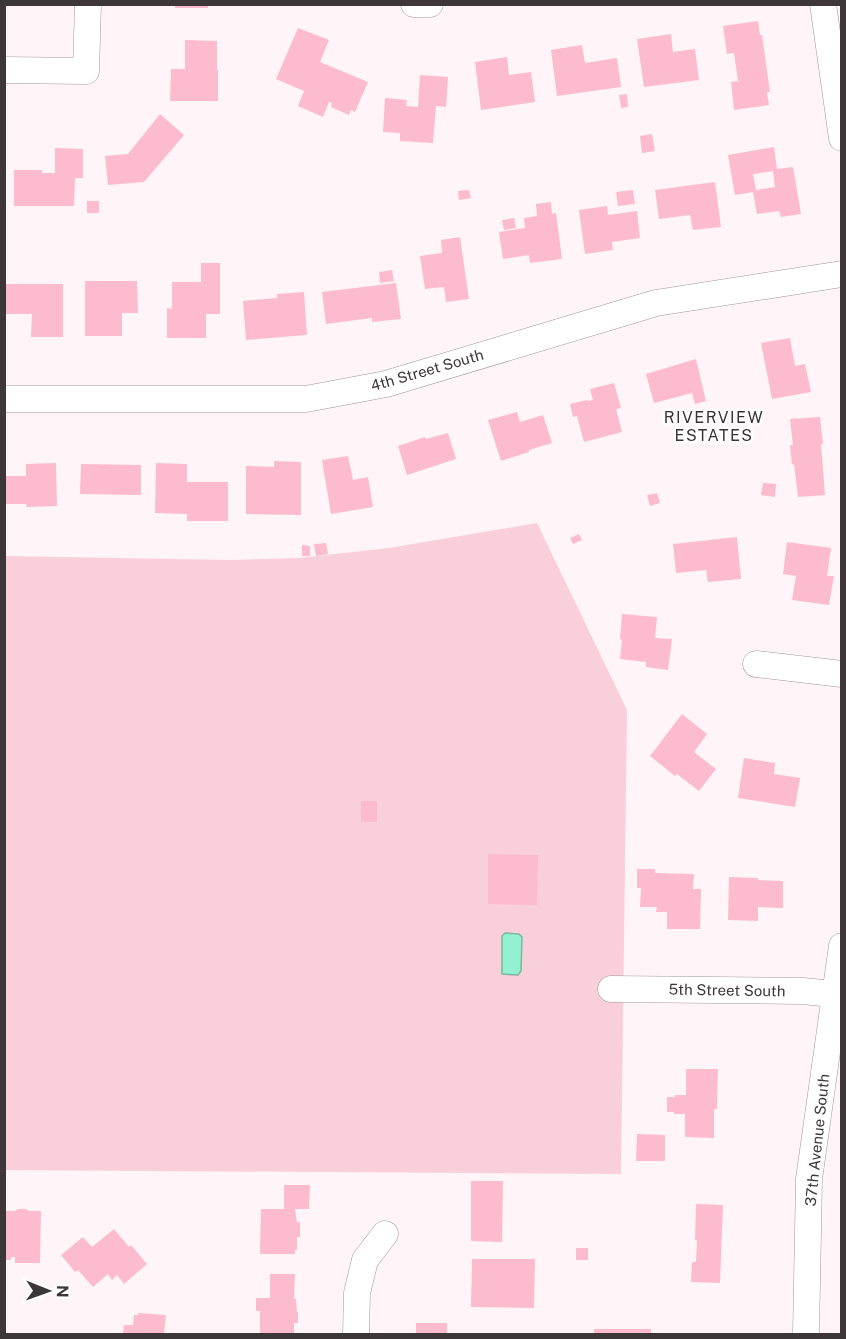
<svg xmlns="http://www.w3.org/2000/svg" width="846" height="1339" font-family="'Public Sans',sans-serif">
<rect width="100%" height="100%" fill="#fff4f7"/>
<path fill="#f9cfdb" d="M537 523 627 710 621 1174 5 1170V556L230 560 299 558 389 548Z"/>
<path fill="#93f0d1" stroke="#7ab8a3" stroke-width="1.5" d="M505 933 519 934 522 937 521 971 518 975 502 974V936Z"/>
<path fill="#fcbbce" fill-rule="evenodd" d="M175 4H208V8H175Z
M758 21 760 35H762L770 92H767L769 105 734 110 731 82 738 81 734 53 727 54 723 26Z
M298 28 329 40 320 62 368 82 355 112 351 110 349 115 331 107 332 103 329 102 323 117 298 106 304 91 276 79Z
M671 34 673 52 695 49 699 80 644 87 637 39Z
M185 40 217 41V70H218V101H170L171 69H185Z
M582 45 585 63 617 58 621 87 557 96 551 50Z
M507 57 509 75 531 72 535 102 481 110 475 62Z
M420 75 448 77 446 107 436 106 433 143 400 141V133L383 132 385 98 407 100 406 106 418 107Z
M627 94 628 107 621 108 619 95Z
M160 114 184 135 144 182 108 185 105 156 128 154Z
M652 134 655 151 642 153 640 136Z
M774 147 777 169 793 167 801 214 781 217 779 211 757 214 753 192 735 195 728 155ZM773 171 775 187 756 190 753 174Z
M55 148 83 149V178H75L74 206H14V170H42V173H55Z
M715 182 721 227 693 230 690 215 659 219 655 190Z
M469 190 471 198 459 200 458 191Z
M633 190 635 204 618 206 616 192Z
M87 201H99V213H87Z
M551 202 552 214 556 213 562 259 530 263 529 255 503 259 499 232 525 228 524 218 537 216 536 204Z
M607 206 608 215 637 211 640 238 612 242 613 250 585 254 579 210Z
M514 218 516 228 504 230 502 220Z
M460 237 469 299 446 302 444 287 425 289 420 256 442 253 441 240Z
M201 263H220V314H206V338H167V308L172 309V282H201Z
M392 270 394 281 380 283 379 272Z
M85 281H137L138 313H122V336H85Z
M396 283 401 319 372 322V318L326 324 322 292Z
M4 284H63V337H31L32 314H4Z
M304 292 307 335 246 340 243 301 277 298V294Z
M790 338 795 366 805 364 811 392 772 399 761 343Z
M696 359 706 401 695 404 692 393 654 403 646 374Z
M614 383 621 408 616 409 622 432 584 442 577 416 573 417 570 404 587 400V401L593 400 590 389Z
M517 412 520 422 543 415 552 443 529 450V452L501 461 488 420Z
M820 417 823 444H821L825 495 798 497 794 464 792 465 790 445H793L790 419Z
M448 433 456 459 407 475 398 446 425 437 426 439Z
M348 456 353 480 368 477 373 507 331 514 322 460Z
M274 461 301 462V515L246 514V466L274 467Z
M56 463 57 506 27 507 26 504H4V476H26V464Z
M156 463 187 464V482H228V521H187V514L155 513Z
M81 464 141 465V495L80 494Z
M763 483 776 484 775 497 761 495Z
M657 493 660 503 650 506 647 495Z
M579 534 582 540 573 544 570 538Z
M737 537 741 579 708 582 706 570 676 573 673 544Z
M787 542 831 548 827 576H834L829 605 792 600 796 576 783 574Z
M326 543 328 554 316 556 314 544Z
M302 545 310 546V556H302Z
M622 614 657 617 655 638 672 639 668 670 646 667V662L620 659 622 640 620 639Z
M682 714 707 734 694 752 716 769 699 791 677 774 675 776 650 756Z
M744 758 775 763 774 774 800 778 795 807 738 798Z
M361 801H377V822H361Z
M488 854 538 855 537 905 488 904Z
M637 869H655V873L694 874 693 889H701L700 929H667V912H656L657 907H640L641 888H637Z
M729 877 758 878V880L783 881V908L758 907V921L728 920Z
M686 1069H718L717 1109H714V1138L685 1137V1114H674V1112H667V1097H675V1095H686Z
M637 1134 665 1135V1161H636Z
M471 1181H503L502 1242 471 1241Z
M284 1185H310L309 1209H295L297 1222H300V1237H297V1250H295V1254H260L261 1209H284Z
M696 1204 723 1205 720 1283 691 1282 692 1262H696L697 1240H695Z
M18 1209H26L29 1211H41L40 1263H15V1257H11V1260H4V1211H15Z
M114 1229 129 1247 131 1245 147 1264 124 1284 117 1275 112 1280 108 1274 93 1287 78 1270 75 1272 61 1255 83 1237 92 1247Z
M576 1248H588V1260H576Z
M472 1259H535L534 1308 471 1307Z
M270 1274H295L294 1299H296L297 1312H298V1323H294V1334H260V1311H256V1298H270Z
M138 1313 166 1315 164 1334H123L124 1325H133L134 1315H138Z
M416 1323H447V1334H416Z
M594 1329H651V1334H594Z"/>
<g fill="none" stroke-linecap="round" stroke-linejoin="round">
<g stroke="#a6969a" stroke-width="27">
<path id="minor" d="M414 4H430
M823 4 842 138
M4 70 86 71 88 4
M4 399H306L386 384 656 303 842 274
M756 664 842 674
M611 989 803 991 842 995
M356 1334 357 1293 365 1260 385 1234
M806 1334 809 1179 842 946"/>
</g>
<use href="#minor" stroke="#fff" stroke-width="26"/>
</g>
<g text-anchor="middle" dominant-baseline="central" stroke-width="5" stroke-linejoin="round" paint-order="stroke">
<g font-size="15" fill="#3e3739" stroke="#fff">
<text transform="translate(427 370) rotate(-16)">4th Street South</text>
<text transform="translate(727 990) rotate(1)">5th Street South</text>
<text transform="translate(817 1140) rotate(-84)">37th Avenue South</text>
</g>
<g font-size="16" letter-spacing="1.5" fill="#3d3034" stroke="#fff">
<text x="714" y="417">RIVERVIEW<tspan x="714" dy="18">ESTATES</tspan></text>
</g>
</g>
<rect width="846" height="1339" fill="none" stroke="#3e3739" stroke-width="12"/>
<g transform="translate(48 1291) rotate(91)" stroke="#ffffff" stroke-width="4.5" paint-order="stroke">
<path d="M0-4.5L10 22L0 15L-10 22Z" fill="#3e3739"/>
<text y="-9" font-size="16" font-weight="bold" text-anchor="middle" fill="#3e3739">N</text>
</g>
</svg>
